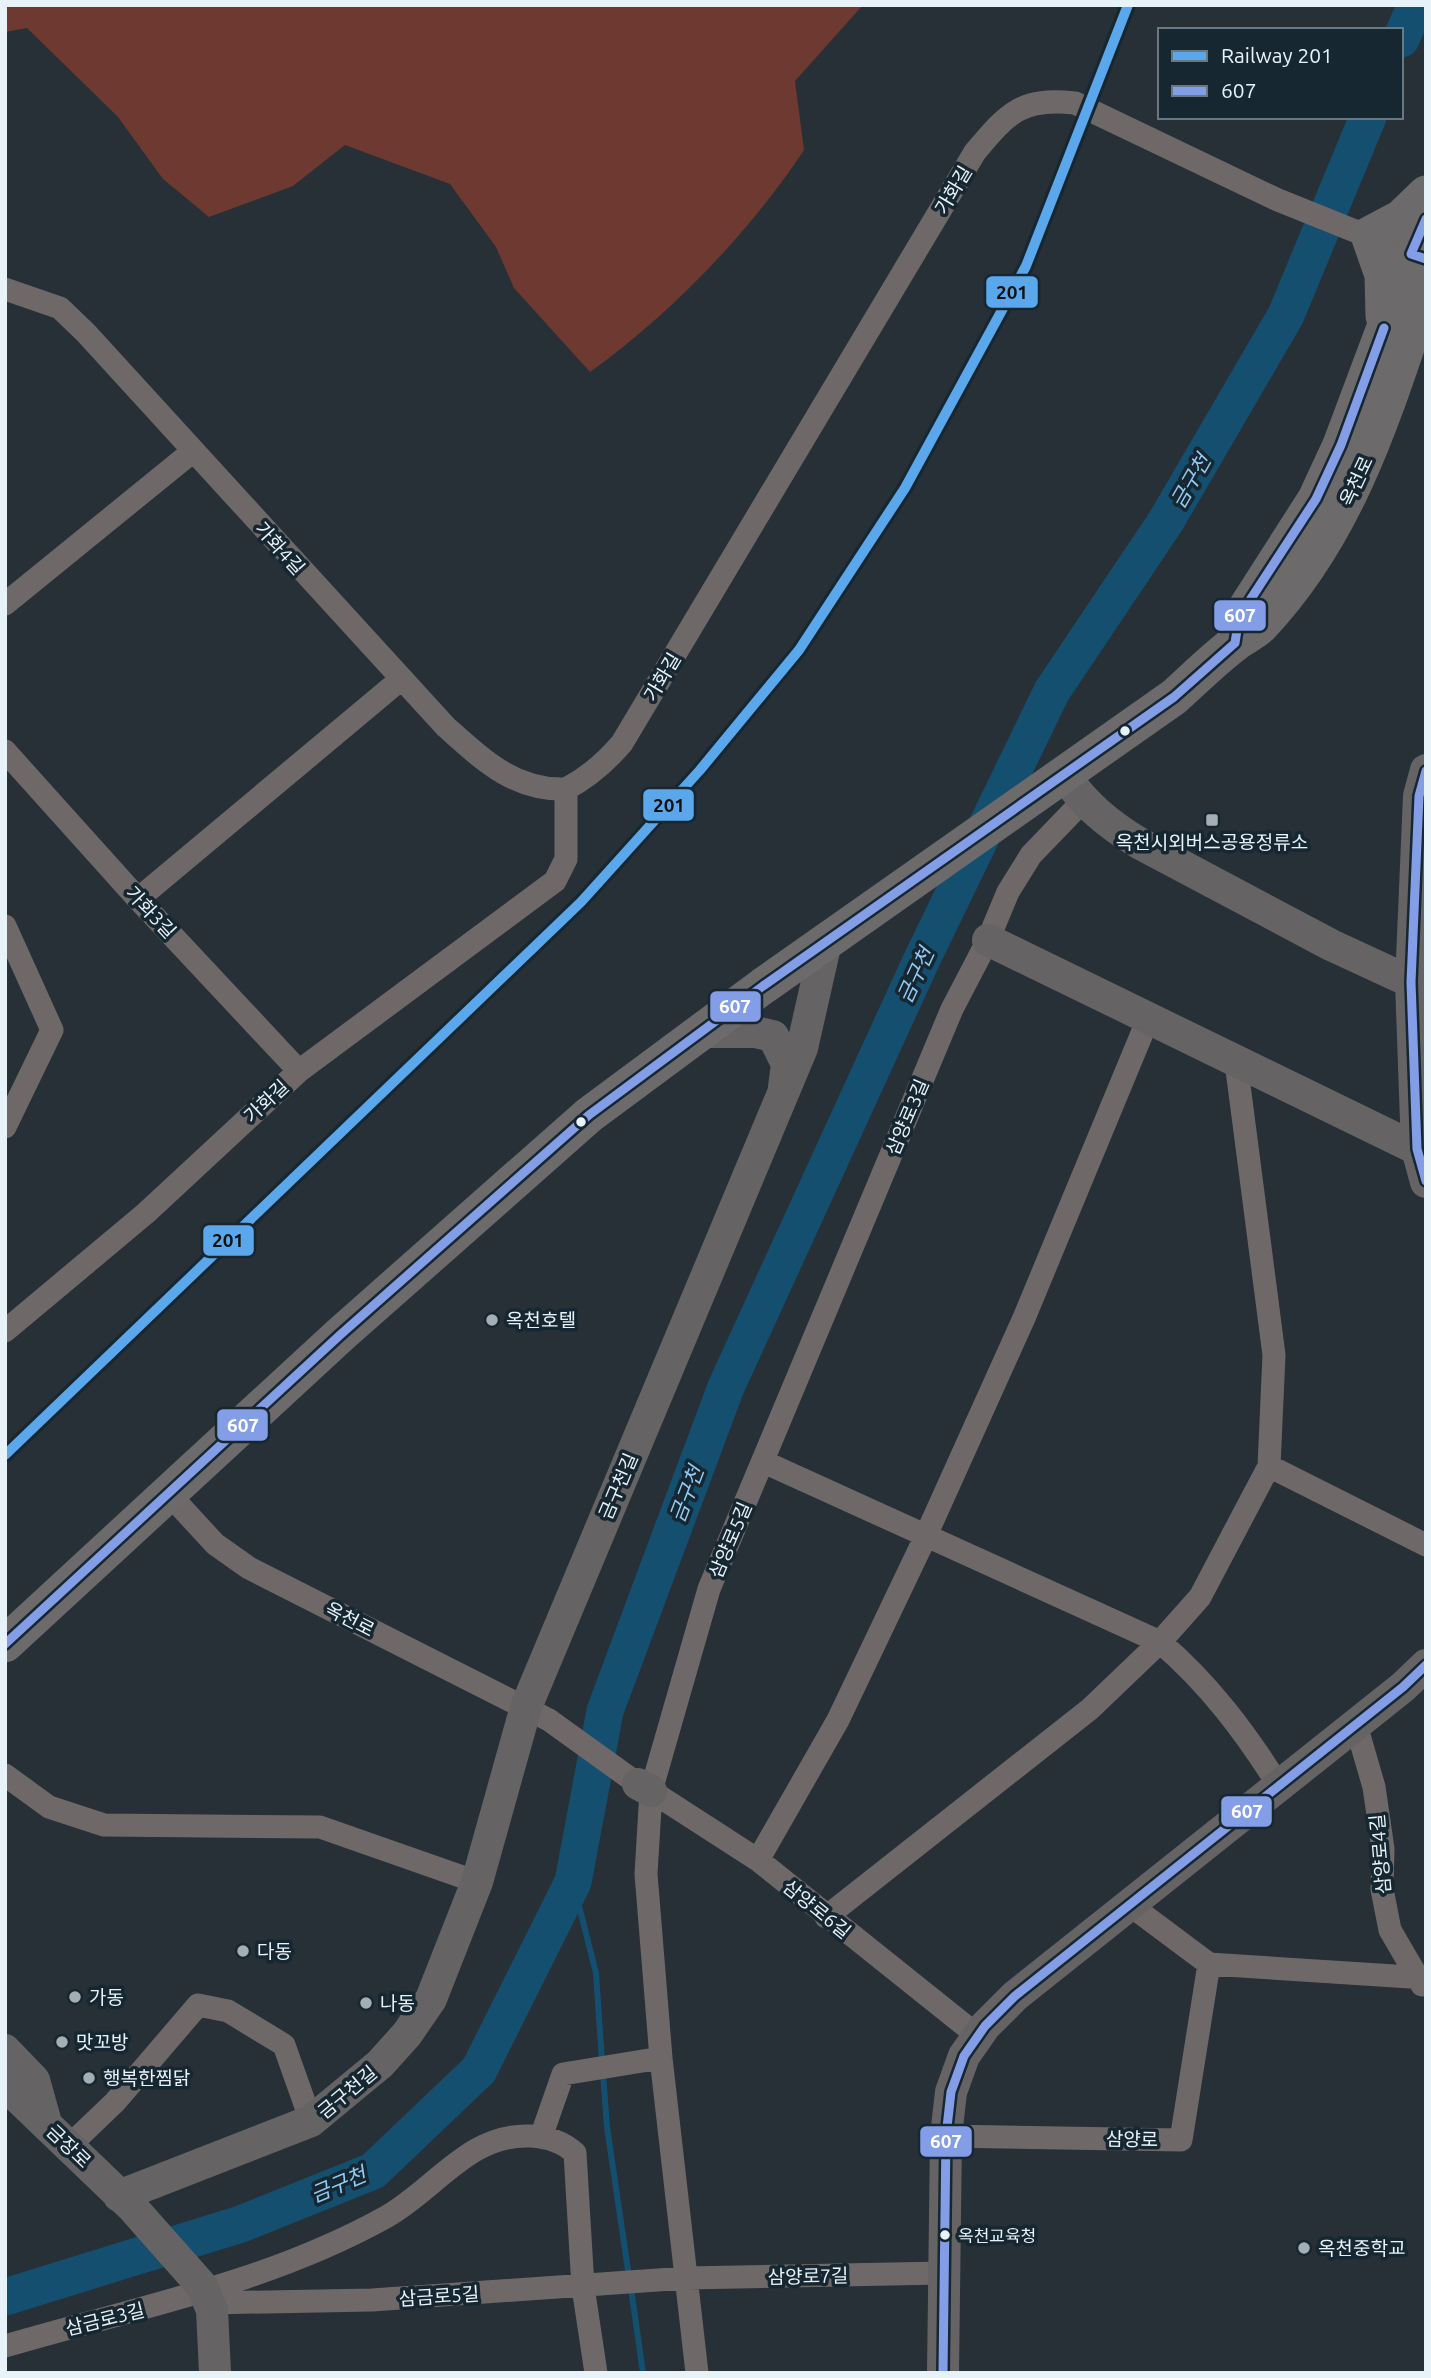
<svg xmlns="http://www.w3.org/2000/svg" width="1431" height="2378" font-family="Ubuntu,'Noto Sans KR',sans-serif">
<rect width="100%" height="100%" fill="#263036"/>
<path fill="#6d3931" d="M5 5H863L795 81 804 150C750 232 670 315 590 372L514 288 496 247 450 184 345 145 293 186 209 217 163 179 118 117 27 28 5 32Z"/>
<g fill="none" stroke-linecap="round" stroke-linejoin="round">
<path stroke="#154f70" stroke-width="6" d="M573 1882 596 1973 602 2062
M603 2073 607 2127 629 2277
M631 2288 643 2373"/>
<path stroke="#154f70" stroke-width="37" d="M1401 39 1416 5
M5 2297 241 2224 373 2171 479 2070 573 1882 605 1711 726 1387 922 959 1052 691 1166 521 1286 315 1368 117"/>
<path stroke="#6f6868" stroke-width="23" d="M5 289 60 308 86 333 446 727C482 759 514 791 566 789
M5 604 192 452
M5 751 138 899 299 1071
M138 899 400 680
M5 926 52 1030 5 1127
M5 1331 146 1213 299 1071 555 881 566 859V789C589 777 605 763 622 743L975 152C1008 113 1021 97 1075 103L1278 200 1422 258
M764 1462 1160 1642C1209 1684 1245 1732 1279 1786
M1269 1466 1426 1545
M169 1494 215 1544 249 1568 549 1720 638 1784
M1356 1725 1374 1787 1383 1849 1382 1889 1390 1930 1422 1985
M5 1775 49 1807 104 1825 320 1827 477 1882
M651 1791 758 1860 978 2036
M758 1860 838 1720 923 1542 1024 1318 1148 1019
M1130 1905 1209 1964
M826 1917 1090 1709 1160 1642 1200 1597 1269 1466 1274 1355 1236 1062
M946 2136 1181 2140 1209 1964 1426 1978
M541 2137 563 2074 661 2058
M69 2146 115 2102 198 2005 228 2011 284 2045 311 2121
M208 2303 372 2300 686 2278 943 2273
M5 2346C137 2307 265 2284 386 2217 436 2189 469 2133 531 2136 548 2137 563 2142 575 2153L583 2287 596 2373
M697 2373 661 2058 646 1874 651 1791 709 1589 952 1009 988 940 1008 892 1031 855 1083 801"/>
<path stroke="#666364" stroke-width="32" d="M1426 770 1419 796 1411 982 1417 1149 1426 1182
M1064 775C1085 805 1108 824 1139 843L1331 945 1411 982
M988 940 1417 1149
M701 1032H755L773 1036 787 1064 784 1087
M638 1784 651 1791
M5 2050 34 2080 46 2123
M5 2085 132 2207 202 2286 212 2310 215 2373
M119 2196 311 2121 380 2064 407 2034 431 1999 477 1882 526 1707 802 1048 826 942
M943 2373 946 2136 951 2092 964 2056 985 2026 1015 1996 1403 1687 1426 1665"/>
<path stroke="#6d6a6b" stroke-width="37" d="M1384 316 1383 275 1369 235 1401 218 1426 194
M1238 621 1316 499 1341 445 1426 218
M5 1644 340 1335 589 1115 763 986 1174 697C1194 679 1213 660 1234 644 1242 637 1253 633 1260 626 1350 531 1385 409 1426 288"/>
<g stroke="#172732" stroke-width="14">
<path id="bus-1" d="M1426 219 1411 254 1426 259
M1426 771 1419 796 1411 982 1417 1149 1426 1181
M5 1644 340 1335 589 1115 763 986 1174 697 1235 643 1239 617 1316 499 1341 445 1384 328
M943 2373 946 2136 951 2092 964 2056 985 2026 1015 1996 1403 1687 1426 1665"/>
</g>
<use href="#bus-1" stroke="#839de6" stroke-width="9"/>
<g stroke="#172732" stroke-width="16">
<path id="rail-1" d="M5 1455 581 902 700 770 799 650 905 488 1026 266 1128 5"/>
</g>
<use href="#rail-1" stroke="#5aa8eb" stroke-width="10"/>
</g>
<g fill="#e7f2f9" stroke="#172732" stroke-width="2.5">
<circle cx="1125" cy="731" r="6"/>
<circle cx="581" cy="1122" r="6"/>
<circle cx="945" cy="2235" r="6"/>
</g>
<g fill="#a3aeb5" stroke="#172732" stroke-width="2.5">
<rect x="1205" y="813" width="14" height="14" rx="3.5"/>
<circle cx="492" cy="1320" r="7"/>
<circle cx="243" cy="1951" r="7"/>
<circle cx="75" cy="1997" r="7"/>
<circle cx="366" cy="2003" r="7"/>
<circle cx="62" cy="2042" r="7"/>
<circle cx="89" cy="2078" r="7"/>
<circle cx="1304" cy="2248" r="7"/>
</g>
<g text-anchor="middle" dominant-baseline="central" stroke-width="7" stroke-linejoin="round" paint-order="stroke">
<g font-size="17" fill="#e7f2f9" stroke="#172732" text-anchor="start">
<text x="958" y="2235">옥천교육청</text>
</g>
<g font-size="19" fill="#e7f2f9" stroke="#172732">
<text transform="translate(953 190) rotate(-59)">가화길</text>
<text transform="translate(1356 481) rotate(-65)">옥천로</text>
<text transform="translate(280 548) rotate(48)">가화4길</text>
<text transform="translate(662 677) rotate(-59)">가화길</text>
<text transform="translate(151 912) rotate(47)">가화3길</text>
<text transform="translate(266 1101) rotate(-43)">가화길</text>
<text transform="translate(907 1117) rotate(-67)">삼양로3길</text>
<text transform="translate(618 1486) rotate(-67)">금구천길</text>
<text transform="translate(730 1540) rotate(-67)">삼양로5길</text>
<text transform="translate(350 1619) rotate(27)">옥천로</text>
<text transform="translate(1380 1854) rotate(-95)">삼양로4길</text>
<text transform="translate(817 1909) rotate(39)">삼양로6길</text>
<text transform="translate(347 2092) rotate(-40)">금구천길</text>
<text transform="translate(1132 2139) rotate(1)">삼양로</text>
<text transform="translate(69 2146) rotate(44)">금장로</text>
<text transform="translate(808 2276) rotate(-1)">삼양로7길</text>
<text transform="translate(439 2296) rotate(-4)">삼금로5길</text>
<text transform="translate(105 2319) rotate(-14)">삼금로3길</text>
</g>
<g font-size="19" fill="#e7f2f9" stroke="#172732" text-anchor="start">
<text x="1212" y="842" text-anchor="middle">옥천시외버스공용정류소</text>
<text x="506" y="1320">옥천호텔</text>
<text x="257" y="1951">다동</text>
<text x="89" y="1997">가동</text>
<text x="380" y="2003">나동</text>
<text x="76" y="2042">맛꼬방</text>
<text x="103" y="2078">행복한찜닭</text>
<text x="1318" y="2248">옥천중학교</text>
</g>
<g font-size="21" font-style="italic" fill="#92cbf4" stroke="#172732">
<text transform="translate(1190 481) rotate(-60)">금구천</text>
<text transform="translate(915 975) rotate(-65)">금구천</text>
<text transform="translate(686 1494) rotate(-69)">금구천</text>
<text transform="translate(338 2184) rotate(-23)">금구천</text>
</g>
</g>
<g stroke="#172732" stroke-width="2.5">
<rect x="985" y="275" width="54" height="34" rx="7" fill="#5aa8eb"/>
<rect x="1213" y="599" width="54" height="33" rx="7" fill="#839de6"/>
<rect x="642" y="788" width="53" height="34" rx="7" fill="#5aa8eb"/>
<rect x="709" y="990" width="53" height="33" rx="7" fill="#839de6"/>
<rect x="202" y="1224" width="53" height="33" rx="7" fill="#5aa8eb"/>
<rect x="216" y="1408" width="53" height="34" rx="7" fill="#839de6"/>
<rect x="1220" y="1795" width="53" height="33" rx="7" fill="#839de6"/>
<rect x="919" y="2125" width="54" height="33" rx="7" fill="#839de6"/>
</g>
<g font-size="19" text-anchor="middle" font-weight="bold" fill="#fff">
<text x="1240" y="622">607</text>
<text x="735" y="1013">607</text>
<text x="243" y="1432">607</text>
<text x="1247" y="1818">607</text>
<text x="946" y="2148">607</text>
</g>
<g font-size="19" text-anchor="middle" font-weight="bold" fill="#111">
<text x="1012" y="299">201</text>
<text x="669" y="812">201</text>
<text x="228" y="1247">201</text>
</g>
<rect width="1431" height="2378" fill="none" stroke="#e7f2f9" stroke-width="14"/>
<rect x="1158" y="28" width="245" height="91" fill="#172732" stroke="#6a7882" stroke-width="2"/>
<rect x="1172" y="51" width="35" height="10" fill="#5aa8eb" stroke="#6a7882" stroke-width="2"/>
<text x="1221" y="63" font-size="21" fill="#e7f2f9">Railway 201</text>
<rect x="1172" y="86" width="35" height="10" fill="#839de6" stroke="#6a7882" stroke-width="2"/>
<text x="1221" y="98" font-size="21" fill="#e7f2f9">607</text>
</svg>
